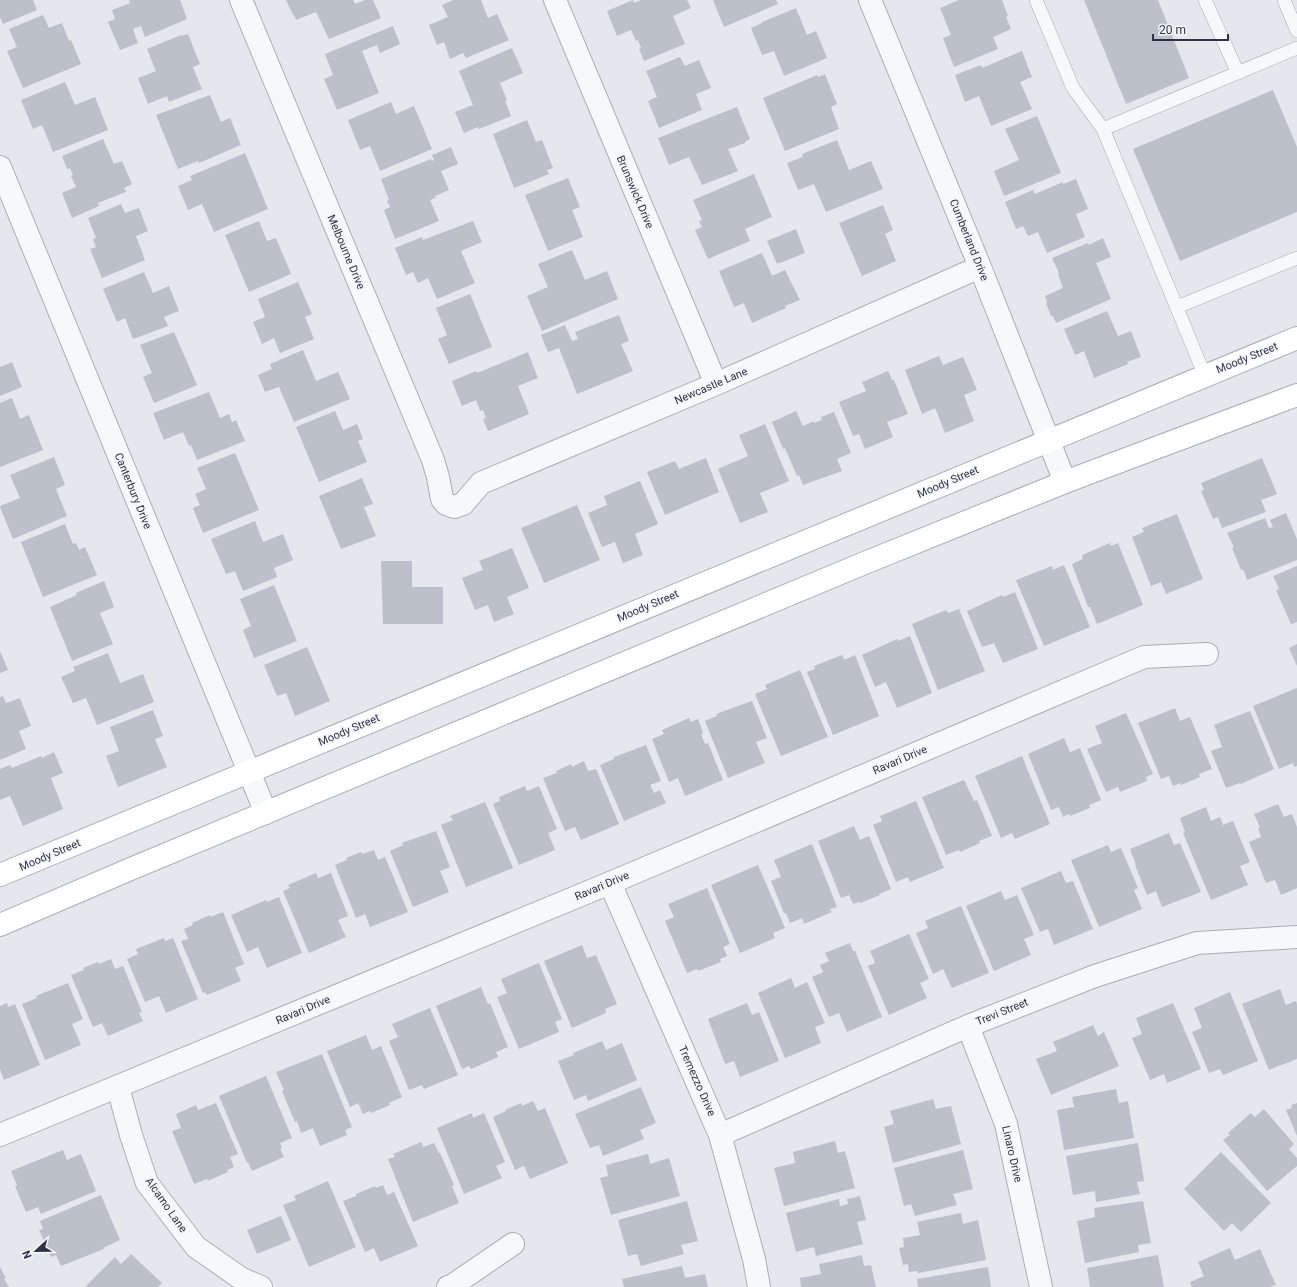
<svg xmlns="http://www.w3.org/2000/svg" width="1297" height="1287" font-family="Roboto,sans-serif">
<rect width="100%" height="100%" fill="#e4e7ec"/>
<path fill="#bbc0ca" d="M0 0H33L37 10 3 24 0 17Z
M129 0H180L187 19 145 37 141 26 133 29 138 43 120 50 108 22 115 19 112 10 130 3Z
M286 0H353L355 4 365 0H373L381 18 329 39 316 12 296 20 294 15H293Z
M453 0H481L488 18 497 14 509 40 466 58 463 53 450 59 444 42 437 45 429 25 448 17 442 5Z
M633 0 634 3 641 0H687L691 8 673 16 685 44 644 61 639 49 641 48 638 40 636 41 631 30 617 36 607 11Z
M713 0H776L778 4 724 27Z
M959 0H1002L1008 16 1006 17 1011 29 993 37 998 49 954 67 943 38 951 35 940 8Z
M1084 0H1158L1189 78 1126 104Z
M796 8 807 35 816 31 827 58 784 76 774 51 762 55 751 28 762 23V22Z
M43 15 49 28 62 23 69 41 71 40 81 64 23 88 7 51 17 47 9 29Z
M393 26 400 44 380 53 377 45 362 51 379 93 337 110 324 79 333 75 325 54Z
M188 34 200 64 193 67 202 89 169 102 167 96 148 104 138 78 156 71 147 49 181 35V36Z
M512 48 523 73 500 83 507 100 505 101 511 116 479 129 478 127 464 133 455 112 473 105 459 71Z
M1022 51 1032 77 1020 82 1032 109 991 126 979 96 965 102 955 75 981 65 982 68Z
M680 57 685 66 699 60 711 88 696 94 702 110 659 128 648 101 657 97 646 71Z
M825 74 837 104 831 107 839 129 785 151 763 98 817 75 818 77Z
M65 82 75 105 95 97 108 130 53 152 42 125 33 129 21 100Z
M1273 90 1297 147V212L1180 261 1133 149Z
M210 95 221 122 230 118 241 145 199 163 198 161 178 169 156 115Z
M391 102 396 114 414 106 432 149 380 171 370 146 360 150 348 120Z
M737 107 750 139 745 142V143L728 149 738 171 702 185 689 157 669 165 658 138Z
M1037 116 1061 173 1004 196 994 171 1019 160 1005 129Z
M527 120 536 142 542 140 553 168 547 170 549 174 514 188 493 134Z
M103 139 114 164 122 161 132 184 124 188 126 192 98 203 99 206 72 218 62 193 76 187 71 176 73 175 70 168 67 169 62 156Z
M837 140 849 170 871 161 883 189 826 212 814 184 798 190 787 163 803 157 802 154Z
M451 147 458 164 441 171 449 190 435 196 436 198 430 200 439 221 395 239 384 210 390 207 387 201 389 200 381 179 431 159 432 161 434 160 432 155Z
M245 153 268 209 214 232 202 204 188 210 178 186 192 180 190 176Z
M754 174 772 217 745 229 750 241 708 259 695 230 702 227 699 221 702 220 693 200Z
M568 178 580 207 572 210 583 237 548 251 525 195Z
M1076 179 1088 209 1076 214 1085 237 1047 253 1038 232 1028 236 1023 226 1016 229 1005 202 1033 190 1035 194 1063 182V184Z
M121 204 125 213 139 208 148 231 136 236 145 260 102 278 90 249 96 247 93 239 96 238 88 218Z
M883 205 893 230 885 234 896 261 862 276 839 223Z
M259 221 267 241 276 238 291 274 249 292 225 235Z
M473 221 482 242 461 251 475 283 437 299 428 278 418 283 413 272 406 275 395 248 422 237 423 240Z
M796 229 805 253 777 264 767 241Z
M1103 238 1111 257 1096 263 1111 299 1056 323 1053 316H1051L1046 303 1047 302 1045 296 1063 288 1058 274 1059 273 1052 258 1088 243 1089 245Z
M572 250 585 280 607 271 618 299 542 331 527 296 548 287 538 264Z
M762 253 772 276 785 270 800 300 785 306 786 308 752 323 744 303 734 307 719 271Z
M144 272 153 293 169 286 179 311 164 317 168 326 133 339 125 318 117 322 103 289Z
M298 282 312 314 305 317 314 339 280 353 274 338 262 344 253 322 265 317 258 299Z
M470 294 492 347 449 364 438 339 447 335 436 308Z
M1107 311 1118 336 1131 331 1141 357 1127 362 1128 364 1094 378 1084 351 1075 355 1064 329Z
M619 315 629 341 621 344 633 371 577 394 559 348 548 352 541 335 565 325 572 341 578 339 575 332Z
M174 332 197 385 154 403 143 377 152 373 140 345Z
M303 350 316 381 338 372 350 399 294 422 279 387 265 392 258 375 272 369 270 364Z
M528 352 538 378 518 386 529 414 488 431 483 419 486 418 483 410 480 411 476 400 462 406 452 381 476 371 477 373Z
M939 356 943 365 963 357 977 390 964 395 974 421 945 433 935 408 922 414 905 370Z
M12 362 22 387 0 396V367Z
M888 371 892 380H894L908 414 887 422 893 437 865 449 859 434 853 436 839 402 866 391 862 382Z
M209 392 220 418 229 414 232 422 236 420 245 441 197 460 191 445 189 446 183 432 164 440 153 413Z
M12 398 20 419 29 415 43 450 0 467V403Z
M335 411 343 430 357 424 363 439 358 441 367 462 319 482 296 427Z
M796 411 803 426 814 421V423L822 420 821 417 834 412 851 453 837 459 842 471 803 485 799 475 797 476 785 448 783 449 772 422Z
M765 424 789 481 760 493 768 512 740 523 718 469 748 456 739 435Z
M235 453 259 510 203 533 193 508 200 505 195 494 206 489 197 468Z
M54 457 65 485 56 489 67 516 13 539 0 507V506L20 498 10 475Z
M706 458 719 492 665 515 647 472 675 461 679 469Z
M1262 458 1277 494 1261 500 1266 512 1222 528 1218 517 1213 519 1201 491 1204 490 1201 483Z
M362 478 373 504 364 507 376 536 341 549 319 496Z
M640 481 658 524 635 534 643 555 623 563 615 542 602 547 588 513 607 505 604 496Z
M577 505 600 560 544 583 521 528Z
M1286 513 1297 539V560L1247 580 1243 569 1241 570 1232 548 1234 547 1227 533 1265 518 1269 528 1273 527 1270 520Z
M1177 514 1203 579 1166 594 1161 582 1151 586 1132 537 1144 532 1142 528Z
M255 521 263 542 283 534 293 560 274 568 277 577 243 591 235 571 226 574 211 539Z
M65 524 73 544 76 543 79 550 85 547 97 575 43 597 21 542Z
M1110 543 1111 546 1118 543 1143 605 1097 624 1090 607H1088L1072 564 1083 559 1082 555Z
M512 548 529 588 507 597 514 614 494 622 488 605 475 610 462 578 483 570 479 561Z
M381 561H412V587H443V624H383Z
M1064 565 1090 627 1044 646 1016 580 1052 566 1053 570Z
M1297 566V622L1291 624 1276 590 1279 589 1273 576Z
M104 581 114 607 100 613 113 644 72 661 50 607 77 595 76 593Z
M274 585 297 641 254 658 243 630 251 626 240 599Z
M1015 592 1038 649 1003 663 994 643 982 647 967 611 1002 595 1003 597Z
M959 609 985 671 938 690 912 624 946 610 948 613Z
M910 636 932 693 897 708 886 682 875 687 862 655 897 639 898 641Z
M1297 644V666L1289 648Z
M307 647 330 701 295 716 286 693 277 696 264 665Z
M0 651 8 670 0 673Z
M108 653 120 683 143 674 154 702 97 725 86 698 73 703 61 677 75 671 73 667Z
M842 655 844 660 855 655 879 716 833 735 807 672 815 669 814 666Z
M800 670 828 737 781 756 755 694 767 689 765 685Z
M1297 688V766L1294 767 1293 763 1279 769 1253 706Z
M3 696 6 703 20 698 31 726 19 731 26 749 0 760V697Z
M752 701 767 738 756 742 765 763 728 778 705 721 717 716 716 714Z
M1175 708 1180 721 1190 717 1212 769 1199 774 1200 777 1181 785 1180 783 1173 786 1169 776 1161 779 1138 723Z
M153 710 163 736 155 739 167 767 118 787 106 756 119 751 110 727Z
M1250 711 1274 769 1241 784 1240 783 1226 788 1211 751 1222 747 1214 725Z
M1126 713 1153 774 1146 777 1147 781 1120 792 1118 787 1106 792 1087 749 1102 743 1095 726Z
M689 718 691 722 698 719 703 733 701 734 705 744 708 743 723 780 685 796 678 778 669 782 652 739 664 734 662 730Z
M1064 738 1070 752 1080 748 1101 800 1089 805 1090 808 1070 816 1069 814 1063 817 1059 807 1051 810 1028 754Z
M646 745 661 781 650 785 654 793 660 790 666 803 624 821 600 765 614 759V757Z
M54 752 63 773 51 778 63 809 23 826 10 796 0 800V769L10 765 12 768 41 756 42 758Z
M1022 756 1050 824 1015 839 1012 833 1001 838 975 776Z
M584 761 588 771 596 769 619 824 581 840 575 827 565 831 543 778 557 773 556 771 571 764 572 767Z
M964 780 974 801 977 800 992 836 979 841 980 843 960 852 959 850 946 855 922 797Z
M525 786 527 791 539 786 557 829 548 833 555 850 519 865 493 804 500 801 499 797Z
M916 801 944 868 910 882 908 877 896 882 873 825 882 821 880 816Z
M485 802 513 868 466 887 441 825 453 820 450 816Z
M1278 804 1284 817 1292 814 1297 827V888L1281 895 1275 880 1266 883 1249 842 1261 837 1258 828 1260 827 1254 814Z
M1206 807 1211 821 1220 817 1223 825 1233 821 1250 862 1240 866 1248 885 1211 900 1183 833 1185 832 1180 818Z
M854 826 860 840 869 836 891 889 879 894 880 895 860 903 859 902 853 904 849 895 841 898 818 841Z
M436 831 450 867 440 871 449 892 413 907 390 851 403 845 402 843Z
M1169 833 1174 845 1180 843 1201 892 1162 907 1156 891 1147 895 1135 865H1136L1130 849Z
M812 844 837 907 830 909 832 912 804 924 802 918 790 923 786 913H784L771 881 781 877 774 860Z
M1108 845 1111 852 1121 848 1138 888 1134 890 1142 909 1099 927 1071 860Z
M374 850 378 860 385 857 408 912 370 927 365 914 356 918 335 865 347 860 346 858 361 852 362 854Z
M758 865 785 928 773 933 775 938 740 953 711 885Z
M1061 871 1066 883 1073 881 1093 929 1054 945 1048 929 1040 932 1021 888Z
M316 873 318 878 331 873 348 916 338 920 346 937 309 953 283 891 290 888 288 885Z
M707 888 730 944 723 947 727 956 720 959 721 962 698 971 697 969 687 973 665 921 674 917 668 904Z
M1001 891 1005 900 1017 895 1034 935 1024 939 1031 955 994 971 966 906Z
M279 897 302 953 267 968 258 947 247 952 231 915 266 900 267 902Z
M961 906 989 973 952 988 943 969 933 974 916 933 928 928 925 921Z
M223 912 244 964 235 968 241 981 207 995 205 992 203 993 181 941 188 939 184 929 193 925 192 923 210 915V917Z
M909 934 929 979 920 983 927 998 889 1015 868 966 875 963 870 951Z
M164 938 165 941 173 938 198 999 166 1013 159 996 145 1002 127 959 138 954 136 949Z
M850 943 853 951H855L882 1017 847 1032 839 1013 829 1017 812 977 823 972 820 965 829 961 825 953Z
M582 945 587 958 596 955 617 1004 605 1009 606 1013 572 1028 544 961Z
M111 959 115 969 123 966 142 1012 139 1013 143 1021 108 1036 102 1023 93 1027 71 975 84 970 83 968 98 962 99 964Z
M539 963 562 1019 555 1022 559 1032 519 1049 497 997 507 993 501 979Z
M791 978 795 988 807 982 825 1023 815 1027 821 1043 785 1058 758 993Z
M68 983 83 1019 72 1024 81 1045 45 1060 22 1004 37 998 36 996Z
M481 987 488 1004 490 1003 508 1047 496 1052 498 1057 471 1069 469 1066 462 1069 436 1006Z
M1280 989 1286 1005 1296 1001 1297 1004V1059L1269 1070 1242 1004Z
M1230 992 1258 1061 1223 1075 1220 1069 1209 1073 1192 1032 1202 1028 1194 1008Z
M7 1003 8 1007 15 1004 40 1065 4 1080 0 1069V1006Z
M747 1003 752 1015 759 1012 779 1061 740 1077 734 1061 725 1064 708 1019Z
M1173 1003 1201 1069 1167 1083 1164 1074 1150 1080 1132 1038 1142 1034 1136 1018Z
M430 1008 458 1075 424 1089 422 1085 409 1090 389 1041 398 1037 392 1024Z
M1093 1025 1098 1036 1104 1032 1119 1066 1051 1095 1036 1059 1057 1051 1053 1042Z
M366 1035 372 1050 381 1046 402 1097 389 1103 390 1105 371 1113 370 1111 363 1114 358 1103 350 1107 327 1051Z
M602 1041 606 1050 622 1043 637 1080 588 1101 586 1095 574 1100 558 1061 574 1055 573 1053Z
M322 1054 352 1127 345 1130 347 1135 320 1146 313 1128 301 1133 297 1121 295 1122 282 1091 284 1090 276 1072Z
M266 1076 292 1138 280 1143 282 1148 280 1149 284 1157 252 1171 248 1162 247 1163 219 1096Z
M641 1087 656 1123 640 1130 644 1139 603 1156 599 1145 590 1148 575 1114Z
M1116 1089 1119 1103 1128 1101 1134 1138 1064 1150 1057 1110 1074 1107 1072 1097Z
M933 1099 936 1109 951 1106 961 1144 893 1163 884 1127 894 1124 890 1111Z
M533 1101 538 1111 545 1108 568 1163 530 1179 524 1166 515 1170 493 1117 506 1111 505 1110 521 1103 522 1106Z
M216 1103 238 1154 230 1157 234 1167 227 1170 228 1172 208 1181 207 1179 194 1184 172 1131 181 1128 176 1114 196 1105 198 1110Z
M1297 1103V1136L1286 1110 1292 1108 1291 1105Z
M1264 1109 1294 1144 1289 1149 1297 1158V1166L1267 1191 1223 1140 1230 1135 1228 1133 1251 1113 1255 1117Z
M472 1113 473 1118 484 1113 505 1162 496 1166 502 1178 464 1194 437 1128Z
M835 1141 838 1153 845 1151 855 1188 784 1206 774 1168 795 1163 793 1152Z
M421 1142 423 1147 434 1143 439 1153H440L454 1185 452 1186 459 1203 413 1222 388 1159 395 1157 393 1154Z
M1138 1143 1144 1181 1137 1182 1140 1194 1096 1202 1095 1191 1073 1195 1066 1156Z
M63 1150 67 1160 81 1154 96 1191 41 1214 38 1207 26 1212 15 1186 17 1185 11 1171Z
M963 1150 973 1189 953 1194 957 1205 915 1216 911 1204 904 1206 894 1168Z
M1221 1152 1271 1203 1241 1232 1232 1223 1224 1231 1184 1189Z
M648 1154 650 1164 669 1158 680 1196 611 1215 600 1178 608 1176 606 1165Z
M328 1181 356 1247 309 1267 283 1205 296 1200 294 1196Z
M383 1185 387 1195 394 1192 418 1246 380 1262 374 1248 365 1252 343 1201 356 1196V1194L375 1186 376 1188Z
M101 1195 120 1240 103 1248 104 1249 61 1266 56 1255 51 1257 39 1230 43 1229 40 1221Z
M860 1196 866 1220 857 1222 863 1244 816 1256 814 1247 796 1252 786 1213 839 1199 840 1206 848 1204 847 1199Z
M687 1201 698 1241 681 1245 684 1254 641 1266 637 1254 628 1256 618 1220Z
M1143 1201 1151 1243 1138 1245 1139 1252 1085 1263 1077 1221 1095 1217 1094 1208Z
M961 1213 963 1224 978 1220 986 1260 918 1273 917 1271 909 1272 908 1264 903 1265 899 1248 904 1247 903 1238 920 1235 917 1222Z
M281 1216 291 1240 257 1254 247 1230Z
M1230 1248 1235 1260 1260 1249 1276 1285 1270 1287H1192L1190 1282 1204 1276 1198 1262Z
M131 1254 162 1283 158 1287H85L115 1257 121 1264Z
M862 1255 864 1266 871 1265 876 1287H801L800 1278 821 1274 819 1264Z
M1158 1255 1164 1287H1090L1087 1268Z
M682 1266 685 1278 705 1274 708 1287H624L622 1279Z
M0 1267 6 1278 4 1279 9 1287H0Z
M988 1267 991 1287H918L917 1279Z"/>
<g fill="none" stroke-linecap="round" stroke-linejoin="round">
<g stroke="#a9aeb7" stroke-width="14">
<path id="lane" d="M1036 0 1073 88 1103 129
M1205 0 1238 73
M1284 0 1297 31
M1177 307 1297 258
M1205 376 1103 129 1297 48"/>
</g>
<g stroke="#a9aeb7" stroke-width="24">
<path id="street" d="M241 0 433 460 438 477 442 499 446 504 454 507 463 504 481 483 716 384 980 267
M555 0 716 384
M870 0 980 267 1065 482
M0 167 266 813
M610 883 720 1135 754 1259 759 1287
M968 1026 1006 1124 1041 1287
M118 1087 131 1135 147 1183 196 1247 242 1279 261 1287
M0 1135 610 883 1144 657 1207 654
M720 1135 968 1026 1095 976 1197 943 1297 937
M448 1287 453 1285 513 1244"/>
</g>
<g stroke="#a9aeb7" stroke-width="24">
<path id="secondary" d="M0 875 1297 338
M0 925 133 868 867 562 1065 482 1297 395"/>
</g>
<use href="#lane" stroke="#f7f8fa" stroke-width="13"/>
<use href="#street" stroke="#f7f8fa" stroke-width="22"/>
<use href="#secondary" stroke="#fff" stroke-width="22"/>
</g>
<g text-anchor="middle" dominant-baseline="central" stroke-width="4" stroke-linejoin="round" paint-order="stroke">
<g font-size="11" fill="#2b3445" stroke="#f4f6f9">
<text transform="translate(635 192) rotate(67)">Brunswick Drive</text>
<text transform="translate(969 240) rotate(68)">Cumberland Drive</text>
<text transform="translate(346 252) rotate(67)">Melbourne Drive</text>
<text transform="translate(1247 358) rotate(-22)">Moody Street</text>
<text transform="translate(711 386) rotate(-23)">Newcastle Lane</text>
<text transform="translate(948 482) rotate(-23)">Moody Street</text>
<text transform="translate(133 491) rotate(68)">Canterbury Drive</text>
<text transform="translate(648 606) rotate(-23)">Moody Street</text>
<text transform="translate(349 730) rotate(-23)">Moody Street</text>
<text transform="translate(900 760) rotate(-23)">Ravari Drive</text>
<text transform="translate(50 855) rotate(-23)">Moody Street</text>
<text transform="translate(602 886) rotate(-23)">Ravari Drive</text>
<text transform="translate(303 1010) rotate(-23)">Ravari Drive</text>
<text transform="translate(1002 1012) rotate(-22)">Trevi Street</text>
<text transform="translate(697 1081) rotate(66)">Tremezzo Drive</text>
<text transform="translate(1012 1154) rotate(77)">Linaro Drive</text>
<text transform="translate(166 1205) rotate(55)">Alcamo Lane</text>
</g>
</g>
<g transform="translate(36 1251) rotate(248)" stroke="#f4f6f9" stroke-width="3" paint-order="stroke">
<path d="M0-3L7 15L0 10L-7 15Z" fill="#2b3445"/>
<text y="-6" font-size="11" font-weight="bold" text-anchor="middle" fill="#2b3445">N</text>
</g>
<path d="M1153 34v6h75v-6" fill="none" stroke="#2b3445" stroke-width="2"/>
<text x="1159" y="34" font-size="12" fill="#2b3445" stroke="#f4f6f9" stroke-width="3" paint-order="stroke">20 m</text>
</svg>
